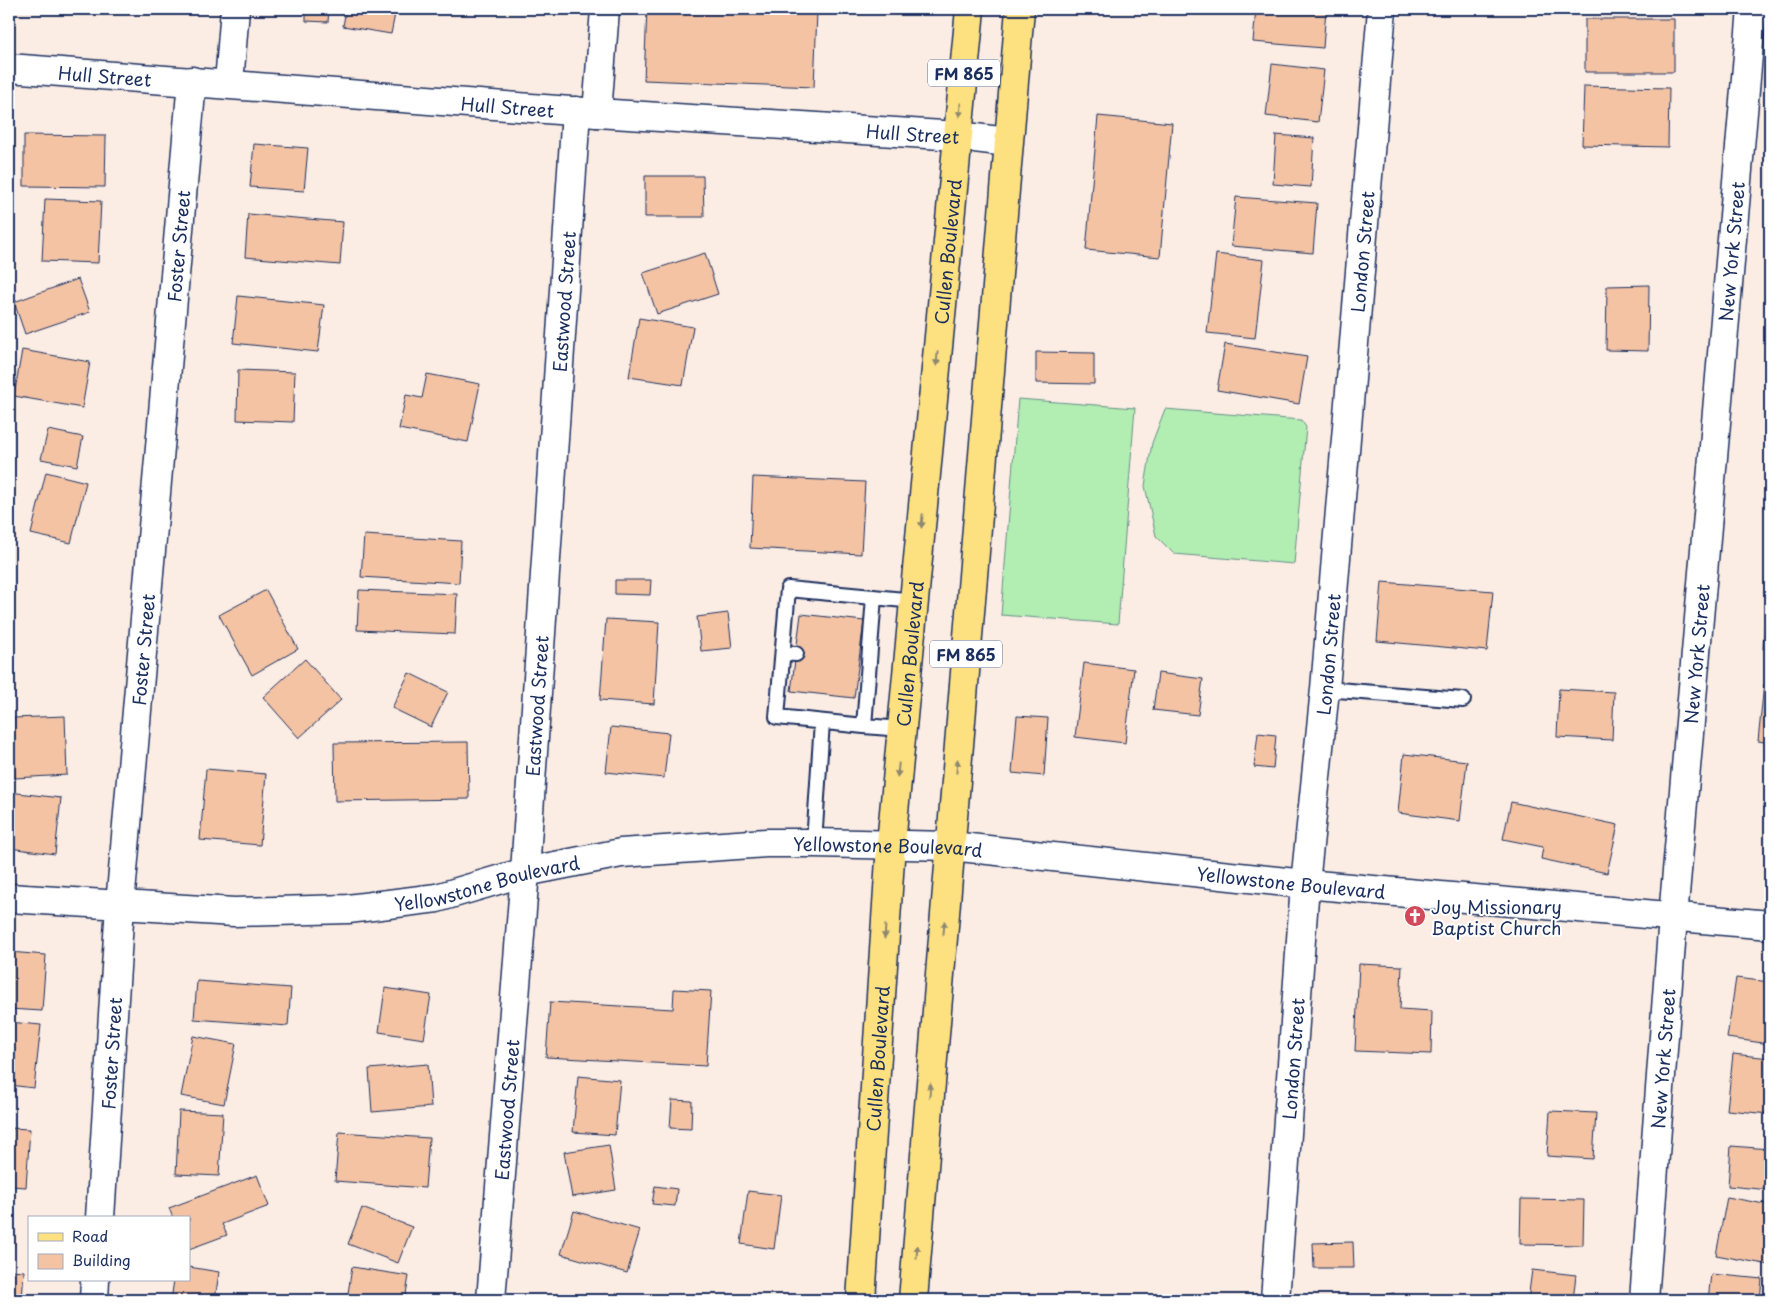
<svg xmlns="http://www.w3.org/2000/svg" width="1779" height="1309" font-family="'Playpen Sans',sans-serif">
<rect width="100%" height="100%" fill="#fcede4"/>
<filter id="ink" filterUnits="userSpaceOnUse"><feTurbulence type="fractalNoise" baseFrequency=".02" numOctaves="2"/><feDisplacementMap in="SourceGraphic" scale="10" xChannelSelector="R" yChannelSelector="G"/><feConvolveMatrix kernelMatrix="1 2 1 2 8 2 1 2 1" color-interpolation-filters="sRGB"/></filter>
<g filter="url(#ink)">
<path fill="#b2edb2" stroke="#668e88" d="M1018 399 1135 408 1118 624 1001 615Z
M1165 409 1301 420 1306 427 1294 564 1174 554 1156 536 1145 486 1152 443Z"/>
<path fill="#f4c3a4" stroke="#1b2f5e" d="M306 9H329L328 22 306 21Z
M346 9H396L391 34 343 26Z
M647 9 817 12 814 87 644 80Z
M1256 9H1326L1323 48 1253 42Z
M1585 19H1674V72H1585Z
M1272 64 1324 70 1318 122 1266 116Z
M1584 86 1669 88 1668 147 1582 145Z
M1098 116 1172 123 1160 257 1086 250Z
M24 135 106 136 105 187 24 186Z
M1276 135 1314 138 1311 187 1273 184Z
M254 144 308 148 304 191 250 187Z
M645 176H703L704 217H645Z
M1236 197 1317 203 1313 253 1231 246Z
M45 199 101 201 98 263 42 261Z
M248 214 343 222 340 265 245 257Z
M705 253 718 294 657 314 643 273Z
M1216 254 1264 260 1255 338 1207 333Z
M78 279 90 312 25 334 14 302Z
M1649 285 1648 351 1606 350 1607 286Z
M238 296 324 305 318 352 233 343Z
M1770 317V451H1766Z
M639 318 693 327 683 385 629 377Z
M1225 344 1307 357 1299 404 1217 390Z
M22 350 90 362 82 408 14 396Z
M1036 352 1094 353V384L1036 383Z
M238 370 295 372 293 422 237 420Z
M427 374 480 384 468 442 399 429 406 395 422 398Z
M48 430 83 437 77 466 41 459Z
M46 472 86 482 71 543 31 534Z
M753 477 865 482 861 554 750 548Z
M364 535 461 541 459 583 361 577Z
M1770 567V596H1767Z
M615 580H651L650 595 615 594Z
M1382 582 1493 591 1487 651 1377 641Z
M266 590 298 649 252 675 219 615Z
M359 590 457 594 455 634 357 630Z
M728 613 732 648 701 651 697 617Z
M801 614 864 621 854 698 791 691Z
M1765 614H1770V649H1763Z
M606 619 659 622 654 704 600 700Z
M305 659 341 700 299 738 263 697Z
M1084 663 1134 669 1125 743 1075 737Z
M409 673 448 692 431 727 392 708Z
M1158 673 1203 679 1198 715 1153 710Z
M1764 684 1770 685V743L1758 741Z
M1559 689 1614 692 1612 740 1557 737Z
M65 716 67 775 15 778 13 718Z
M1017 716 1048 718 1044 776 1012 773Z
M611 727 669 733 664 778 606 772Z
M1258 733 1276 735 1273 769 1254 767Z
M468 742 469 799 335 801 334 743Z
M1404 754 1467 761 1460 821 1398 813Z
M206 769 266 774 260 845 200 840Z
M9 792 61 798 55 854 9 848Z
M1511 802 1618 825 1607 873 1541 859 1543 847 1503 839Z
M9 952 46 955 42 1011 9 1009Z
M1359 964 1402 966 1400 1009 1432 1011 1431 1054 1355 1051Z
M1736 978 1770 982V1044L1727 1038Z
M197 981 291 988 288 1026 194 1019Z
M385 988 431 995 424 1039 379 1032Z
M674 989 711 991 706 1066 546 1057 550 1002 673 1009Z
M9 1022 41 1025 34 1088 9 1085Z
M193 1036 236 1044 224 1104 181 1096Z
M1733 1054 1770 1058V1114L1727 1110Z
M428 1064 431 1107 372 1112 369 1069Z
M578 1076 620 1080 615 1135 573 1132Z
M672 1100 692 1101 691 1129 670 1128Z
M179 1111 223 1113 219 1176 176 1174Z
M1550 1111 1596 1113 1593 1159 1547 1156Z
M9 1128 30 1129 26 1187 10 1186 9 1217Z
M339 1132 429 1138 425 1188 335 1181Z
M609 1145 616 1190 572 1197 564 1152Z
M1731 1146 1770 1149V1190L1728 1186Z
M257 1175 269 1206 222 1224 227 1235 189 1249V1218H173L169 1208Z
M655 1186 677 1189 675 1206 652 1204Z
M748 1191 781 1195 774 1249 741 1244Z
M1727 1197 1770 1205V1265L1716 1255Z
M1521 1199 1584 1200 1583 1245 1520 1244Z
M362 1208 412 1227 398 1263 348 1244Z
M574 1211 640 1230 627 1273 561 1254Z
M1353 1242 1354 1268H1314L1313 1243Z
M189 1267 219 1272 215 1300H171L174 1280H189Z
M352 1267 409 1276 405 1300H347Z
M9 1270 24 1271 22 1300H9Z
M1532 1270 1576 1275 1573 1300H1528Z
M1711 1274 1762 1279 1760 1300H1708Z
M1394 1293 1395 1300H1352Z"/>
<g fill="none" stroke-linecap="round" stroke-linejoin="round">
<g stroke="#1b2f5e" stroke-width="18">
<path id="service" d="M874 597 864 726 777 717 788 589 915 601
M783 653 796 654
M1325 689 1463 700
M864 726 902 729
M814 843 822 722"/>
</g>
<g stroke="#1b2f5e" stroke-width="31">
<g id="minor">
<path id="s1" d="M9 68 597 113 958 136 1008 142"/>
<path d="M229 83 235 9"/>
<path d="M597 113 605 9"/>
<path id="s2" d="M100 1218 120 905 192 81"/>
<path d="M94 1300 95 1280"/>
<path id="s3" d="M491 1300 525 872 576 111"/>
<path id="s4" d="M1275 1300 1305 884 1325 689 1382 9"/>
<path id="s5" d="M1644 1300 1673 917 1752 9"/>
</g>
</g>
<g stroke="#1b2f5e" stroke-width="31">
<g id="tertiary">
<path id="s6" d="M9 898 234 912 348 909 437 898 525 872 621 853 766 843H814L951 846 1305 884 1770 925"/>
</g>
</g>
<g stroke="#1b2f5e" stroke-width="31">
<g id="primary">
<path id="s7" d="M861 1300 891 844 970 9"/>
<path d="M913 1300 1020 9"/>
</g>
</g>
<use href="#service" stroke="#fff" stroke-width="14"/>
<use href="#minor" stroke="#fff" stroke-width="28"/>
<use href="#tertiary" stroke="#fff" stroke-width="28"/>
<use href="#primary" stroke="#fde080" stroke-width="28"/>
</g>
<defs><path id="oneway-solid" d="M-6-.8H1V-3.2L6.5 0L1 3.2V.8H-6Z" transform="scale(1.25)"/></defs>
<g fill="#8c886f">
<use href="#oneway-solid" transform="translate(960 110) rotate(95)"/>
<use href="#oneway-solid" transform="translate(937 359) rotate(95)"/>
<use href="#oneway-solid" transform="translate(922 521) rotate(95)"/>
<use href="#oneway-solid" transform="translate(957 766) rotate(-85)"/>
<use href="#oneway-solid" transform="translate(898 770) rotate(96)"/>
<use href="#oneway-solid" transform="translate(944 928) rotate(-85)"/>
<use href="#oneway-solid" transform="translate(885 932) rotate(94)"/>
<use href="#oneway-solid" transform="translate(930 1090) rotate(-85)"/>
<use href="#oneway-solid" transform="translate(917 1252) rotate(-85)"/>
</g>
</g>
<defs>
<g id="church-disc" transform="scale(1.125)"><circle r="9.5" fill="#d1495b" stroke="#fff"/><path d="M-1.2-6h2.4v3.5h3.3v2.4h-3.3V6h-2.4V-.1h-3.3v-2.4h3.3Z" fill="#fff"/></g>
</defs>
<g fill-rule="evenodd">
<use href="#church-disc" x="1415" y="916"/>
</g>
<g text-anchor="middle" dominant-baseline="central" stroke-width="4" stroke-linejoin="round" paint-order="stroke">
<g fill="#fff" stroke="#5f6d8e" stroke-width="1">
<rect x="928" y="59.5" width="72" height="27" rx="4"/>
<rect x="930" y="640.5" width="72" height="27" rx="4"/>
</g>
<g font-size="16" font-weight="bold" fill="#1b2f5e">
<text x="964" y="73">FM 865</text>
<text x="966" y="654">FM 865</text>
</g>
<g font-size="18" fill="#1b2f5e" stroke="#fff">
<text stroke="none"><textPath href="#s1" startOffset="96">Hull Street</textPath></text>
<text stroke="none"><textPath href="#s1" startOffset="500">Hull Street</textPath></text>
<text stroke="none"><textPath href="#s1" startOffset="906">Hull Street</textPath></text>
<text stroke="none"><textPath href="#s2" startOffset="975">Foster Street</textPath></text>
<text stroke="none"><textPath href="#s7" startOffset="1052">Cullen Boulevard</textPath></text>
<text stroke="none"><textPath href="#s4" startOffset="1052">London Street</textPath></text>
<text stroke="none"><textPath href="#s5" startOffset="1052">New York Street</textPath></text>
<text stroke="none"><textPath href="#s3" startOffset="1001">Eastwood Street</textPath></text>
<text stroke="none"><textPath href="#s2" startOffset="570">Foster Street</textPath></text>
<text stroke="none"><textPath href="#s7" startOffset="648">Cullen Boulevard</textPath></text>
<text stroke="none"><textPath href="#s4" startOffset="648">London Street</textPath></text>
<text stroke="none"><textPath href="#s5" startOffset="648">New York Street</textPath></text>
<text stroke="none"><textPath href="#s3" startOffset="596">Eastwood Street</textPath></text>
<text stroke="none"><textPath href="#s6" startOffset="886">Yellowstone Boulevard</textPath></text>
<text stroke="none"><textPath href="#s6" startOffset="481">Yellowstone Boulevard</textPath></text>
<text stroke="none"><textPath href="#s6" startOffset="1291">Yellowstone Boulevard</textPath></text>
<text stroke="none"><textPath href="#s2" startOffset="165">Foster Street</textPath></text>
<text stroke="none"><textPath href="#s7" startOffset="242">Cullen Boulevard</textPath></text>
<text stroke="none"><textPath href="#s4" startOffset="242">London Street</textPath></text>
<text stroke="none"><textPath href="#s5" startOffset="242">New York Street</textPath></text>
<text stroke="none"><textPath href="#s3" startOffset="191">Eastwood Street</textPath></text>
</g>
<g font-size="18" fill="#1b2f5e" stroke="#fff" text-anchor="start">
<text x="1431" y="906">Joy Missionary<tspan x="1431" dy="21">Baptist Church</tspan></text>
</g>
</g>
<rect width="1779" height="1309" fill="none" stroke="#fff" stroke-width="30"/>
<rect x="15" y="15" width="1749" height="1279" fill="none" stroke="#1b2f5e" stroke-width="2" filter="url(#ink)"/>
<rect x="28" y="1216" width="162" height="65" fill="#ffffff" stroke="#a4acbf"/>
<rect x="38" y="1233" width="25" height="8" fill="#fde080" stroke="#a4acbf"/>
<text x="72" y="1242" font-size="15" fill="#1b2f5e">Road</text>
<rect x="38" y="1254" width="25" height="15" fill="#f4c3a4" stroke="#a4acbf"/>
<text x="72" y="1266" font-size="15" fill="#1b2f5e">Building</text>
</svg>
